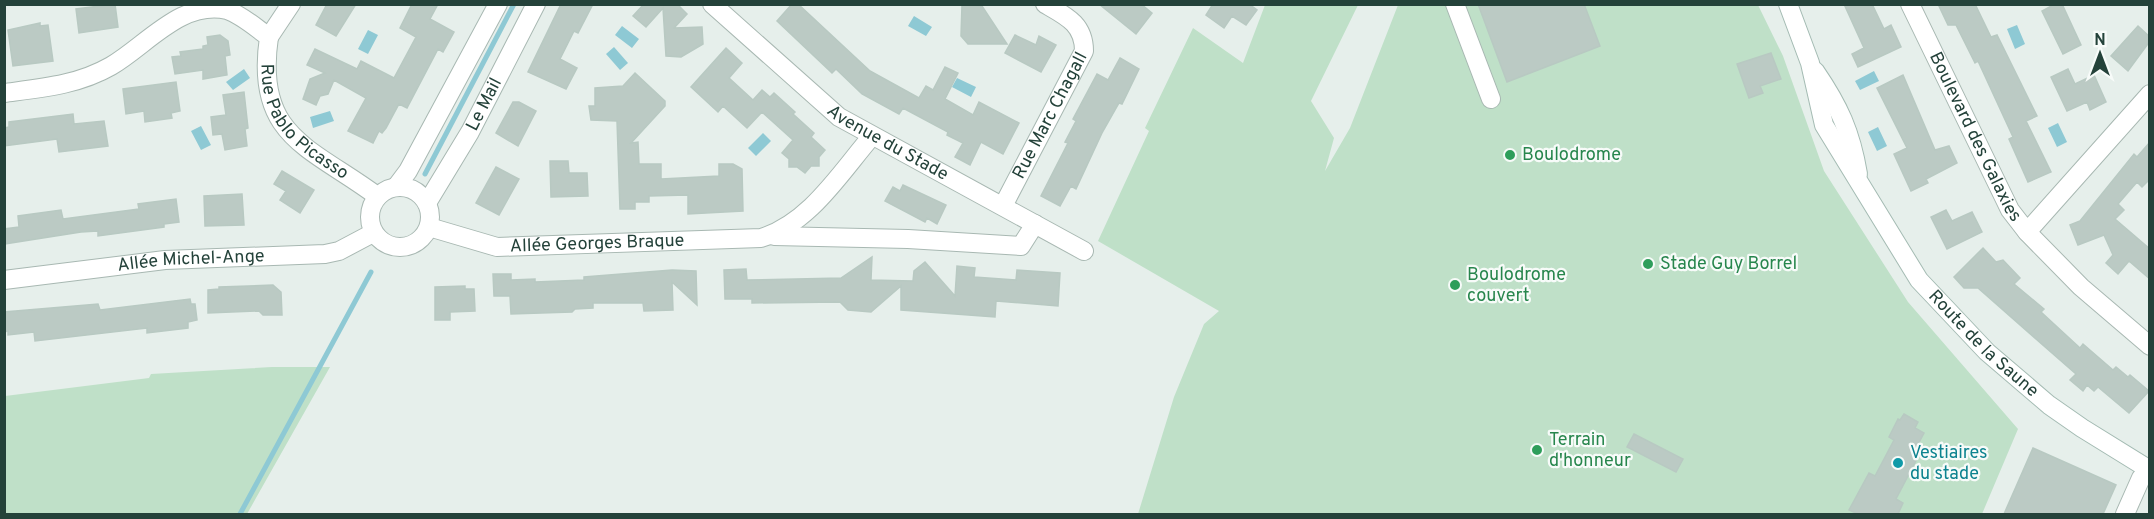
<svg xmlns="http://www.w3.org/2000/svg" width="2154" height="519" font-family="Overpass,sans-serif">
<rect width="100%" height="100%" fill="#e6efeb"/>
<path fill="#bfe0c8" d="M1265 5H1358L1311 101 1334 138 1325 171 1350 128 1398 5H1758L1783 56 1824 171 1908 302 2018 429 1982 514H1138L1174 397 1204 324 1219 311 1098 241 1149 131 1145 128 1193 28 1243 63Z
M272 367H330L247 514H5V396L149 378 151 374Z"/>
<path fill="#8ec9d4" d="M914 16 932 27 926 36 908 26Z
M2017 25 2025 44 2015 49 2007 29Z
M622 26 639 39 632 48 615 35Z
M368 30 378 35 368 54 358 49Z
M614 47 628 63 620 70 606 54Z
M244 69 250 78 233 90 226 82Z
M1874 71 1879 81 1860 90 1855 81Z
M957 78 976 87 971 97 952 87Z
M330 111 334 121 313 128 310 117Z
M2058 123 2067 142 2057 147 2048 128Z
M201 126 211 145 201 150 191 131Z
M1878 127 1887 146 1877 151 1868 132Z
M763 133 771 141 756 156 748 148Z"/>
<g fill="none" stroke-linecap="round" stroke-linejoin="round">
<path stroke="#8ec9d4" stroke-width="5" d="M425 174 514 4
M240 514 371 272"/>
</g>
<path fill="#bbcac4" stroke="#b8c9c2" stroke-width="1.5" d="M115 4 118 27 79 33 76 9Z
M327 4H356L336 36 316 25Z
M412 4H438L430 19 454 32 443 52 438 49 407 108 399 104 386 128 382 133 379 131 373 143 348 131 366 98 334 80 328 94 320 96 316 105 303 99 310 79 325 73 307 65 315 49 357 69 361 61 394 78 416 37 400 28Z
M561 4H593L578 33 574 31 560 59 577 68 566 89 528 72Z
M644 4H677L687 14 674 28 702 27 703 44 681 57 666 56 663 8 646 27 633 16Z
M792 4H798L870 71 919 98 926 86 933 90 945 67 958 73 945 99 973 115 979 102 1019 123 1003 154 981 142 970 165 955 157 963 143 947 135 948 132 903 108 899 114 862 94 836 69 832 73 777 21Z
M1099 4H1141L1152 13 1136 34Z
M1213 4H1249L1257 10 1246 25 1232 16 1224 28 1206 15Z
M1478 4H1584L1600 46 1507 82Z
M1844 4H1872L1884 29 1891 25 1901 47 1858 67 1852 54 1864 48Z
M1938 4H1975L1991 37 1997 35 2037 116 2026 121 2051 172 2028 182 2009 139 2013 137 1978 61 1975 63 1956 25H1948Z
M2055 4H2062L2081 45 2063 54 2042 11Z
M962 5 982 6 1007 44H968L961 36Z
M40 23V26L48 25 53 61 13 66 8 30Z
M2138 26 2150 37V41L2128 71 2111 56Z
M220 35 228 41 230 55 225 56 227 75 203 79V70L175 74 172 57 181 56 180 52 203 49V46L208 45 207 37Z
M1015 35 1036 45 1039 36 1056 45 1041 72 1005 53Z
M726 48 742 63 729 78 753 100 762 90 770 97 774 93 795 112 793 114 814 133 811 137 825 150 819 157V166H811L805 173 797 167H789V159L782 153 793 140 762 112 747 128 723 106 718 112 691 87Z
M1771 53 1781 79 1760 86 1763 93 1749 98 1737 64Z
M1120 58 1139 69 1122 104 1119 103 1102 133 1076 189 1071 186 1060 206 1041 196 1068 143 1065 142 1076 121 1073 119 1097 74 1108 80Z
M2068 69 2075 84 2094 75 2106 102 2090 110 2087 102 2067 111 2051 77Z
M635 73 665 101V106L631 143 638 142 639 164H661V179L719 176V164H733L742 169 743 211 688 214V195L649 196V202H635V209H620L617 121 591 120 589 106H595V88L623 86Z
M1903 75 1935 150 1949 146 1957 163 1926 179 1928 183 1911 191 1894 154 1907 148 1877 88Z
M176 82 180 111 171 113 172 118 145 122 144 111 126 114 123 89Z
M244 92 248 128 245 129 247 146 225 150 222 134 213 135 211 117 226 115 223 95Z
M513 102H519L536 111 518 146 496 133Z
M73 114 74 124 104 121 108 146 59 152 57 139 4 146V128L9 127V122Z
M2150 142V179L2142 187 2137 182 2118 204 2124 210 2115 219 2150 249V279L2129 261 2118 274 2106 263 2113 255 2104 235 2078 245 2070 225 2080 221 2134 154 2137 157Z
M550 161H568L569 173H587L588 196 551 197Z
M496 167 519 179 499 215 476 203Z
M282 171 314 190 300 213 280 200 286 191 274 184Z
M903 185 946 205 937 224 927 218 925 222 885 201 893 187 900 191Z
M242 194 244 225 205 226 204 196Z
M176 199 179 222 164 224V227L98 236V231L81 232 4 244V229L19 227 18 216 61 210 63 219 139 209 138 204Z
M1946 210 1952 221 1972 212 1982 232 1947 249 1931 217Z
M1983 248 1996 262 2003 260 2020 278 2014 284 2044 309 2041 312 2080 348 2083 344 2113 370 2116 367 2128 377 2130 375 2149 391 2129 413 2098 387 2094 391 2087 385 2083 391 2070 380 2076 374 1978 288H1964L1954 277Z
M872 257 871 280 913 281 914 271 925 262 955 296 957 266 975 268 974 277 1016 280 1017 270 1060 273 1058 306 996 301 995 317 901 310V286L871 312 848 310 840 302 752 303V299H725L724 270 746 269 747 280 841 278Z
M672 270 696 271 697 305 672 282 673 310 644 311 643 303H593V308L575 309 572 312 511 314 510 296H494L493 274H511V280L535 279V282L584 280V277Z
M273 285 281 292 282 315H263L259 311 208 313V290L219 289V287Z
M465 286V289H474L475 311 450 312V320H435V287Z
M190 299 191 304H195L197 320 188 322V328L147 333V328L35 341 34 332 8 335V331L4 332V312L98 304 100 310Z
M1904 414 1918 422 1915 428 1924 433 1915 450 1920 453 1896 499 1903 503 1898 514H1858L1849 510 1869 473 1875 476 1894 440 1889 437 1898 419 1900 420Z
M1634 434 1683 459 1676 472 1627 447Z
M2033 448 2116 485 2103 514H2004Z"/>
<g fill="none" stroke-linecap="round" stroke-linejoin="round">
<g stroke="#a8b8b2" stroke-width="20">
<g id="street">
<path id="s1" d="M712 4 839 117 1084 251"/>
<path d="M1455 4 1491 99"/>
<path id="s2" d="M1910 4 2010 210 2027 232 2150 94"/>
<path d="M269 37 291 4"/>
<path id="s3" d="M4 93C42 88 78 85 111 66 147 45 181 0 227 10 242 15 256 28 269 37 254 137 311 147 377 196"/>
<circle cx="400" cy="217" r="30"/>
<path d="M396 187 408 171 498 4"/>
<path id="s4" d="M427 203 470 132 536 4"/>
<path id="s5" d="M1003 206 1084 51C1084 24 1066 16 1045 4"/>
<path id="s6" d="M429 227 497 247 761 238C810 223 840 173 872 136"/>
<path d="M2027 232 2081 287 2150 346"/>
<path d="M774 236 908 239 1021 246 1035 224"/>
<path id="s7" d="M4 280 165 260 325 254 339 251 373 233"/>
<path d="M2125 514 2141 478 2150 470"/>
</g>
</g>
<g stroke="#a4bbb3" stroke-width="20">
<g id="secondary">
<path id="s8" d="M1788 4 1810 63 1824 125 1919 280 1987 352 2049 405 2082 428 2150 470"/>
<path d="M1815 71C1839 106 1851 132 1858 174"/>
</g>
</g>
<use href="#street" stroke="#fff" stroke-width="18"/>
<use href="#secondary" stroke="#fff" stroke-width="18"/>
</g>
<g fill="#2e9e5b" stroke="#f7fbf9" stroke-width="2">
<circle cx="1510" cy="155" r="6"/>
<circle cx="1648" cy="264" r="6"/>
<circle cx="1455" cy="285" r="6"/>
<circle cx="1537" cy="450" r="6"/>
</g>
<circle fill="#0f9aa8" stroke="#f7fbf9" stroke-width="2" cx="1898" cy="463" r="6"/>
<g text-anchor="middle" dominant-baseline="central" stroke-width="4.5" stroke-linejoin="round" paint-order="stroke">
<g font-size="18" fill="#24423a" stroke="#f7fbf9">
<text stroke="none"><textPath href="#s4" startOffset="114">Le Mail</textPath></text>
<text stroke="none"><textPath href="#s5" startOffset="102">Rue Marc Chagall</textPath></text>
<text stroke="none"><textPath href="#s3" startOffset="394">Rue Pablo Picasso</textPath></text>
<text stroke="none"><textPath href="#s2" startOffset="148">Boulevard des Galaxies</textPath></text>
<text stroke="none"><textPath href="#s1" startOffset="225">Avenue du Stade</textPath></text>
<text stroke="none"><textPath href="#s6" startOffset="171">Allée Georges Braque</textPath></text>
<text stroke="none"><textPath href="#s7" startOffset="188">Allée Michel-Ange</textPath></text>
<text stroke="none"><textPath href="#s8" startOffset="399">Route de la Saune</textPath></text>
</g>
<g font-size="18" fill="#27864d" stroke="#f7fbf9" text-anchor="start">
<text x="1522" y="155">Boulodrome</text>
<text x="1660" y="264">Stade Guy Borrel</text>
<text x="1467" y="275">Boulodrome<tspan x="1467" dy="21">couvert</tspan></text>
<text x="1549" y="440">Terrain<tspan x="1549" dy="21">d'honneur</tspan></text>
</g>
<g font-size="18" fill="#0d838f" stroke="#f7fbf9" text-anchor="start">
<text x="1910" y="453">Vestiaires<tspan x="1910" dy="21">du stade</tspan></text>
</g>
</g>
<rect width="2154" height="519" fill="none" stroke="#24423a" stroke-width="12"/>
<g transform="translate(2100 54)" stroke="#f7fbf9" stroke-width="4.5" paint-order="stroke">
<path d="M0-4.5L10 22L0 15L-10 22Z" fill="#24423a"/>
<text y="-9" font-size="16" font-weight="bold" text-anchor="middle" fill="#24423a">N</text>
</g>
</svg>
